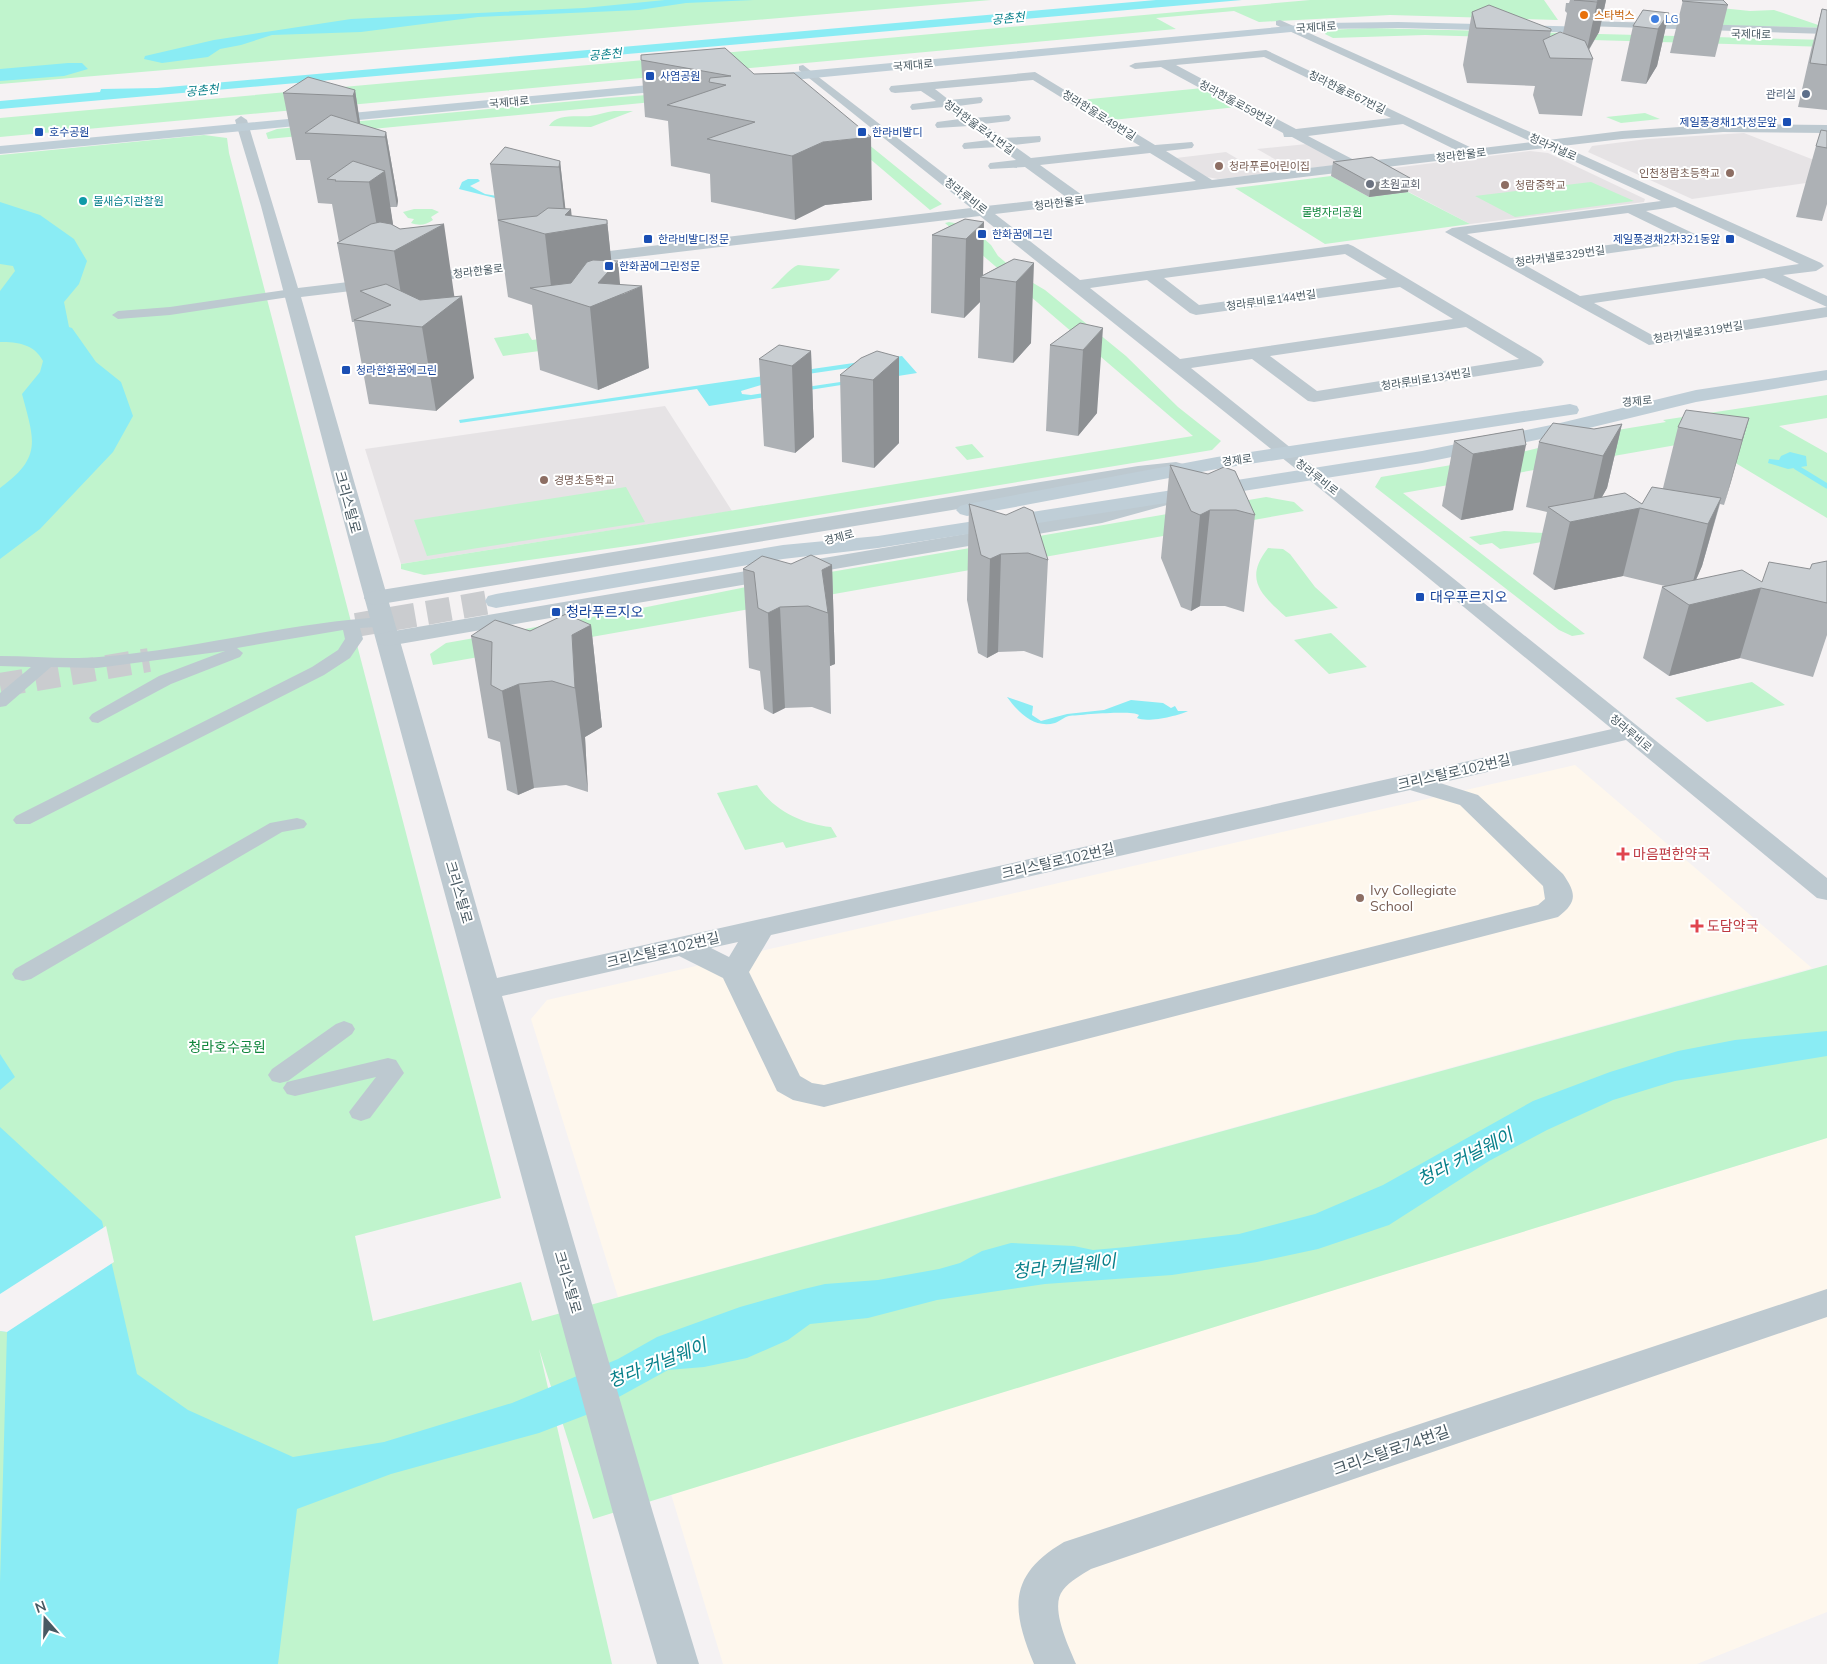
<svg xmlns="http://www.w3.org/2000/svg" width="1827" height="1664" font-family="Mulish,'Noto Sans KR',sans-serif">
<rect width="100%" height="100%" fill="#f5f2f3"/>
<path fill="#fef7ed" d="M1575 765 1812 968 618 1297 531 1019 547 1000Z
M1827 1138V1612L1697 1664H723L671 1494Z"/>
<path fill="#e6e3e5" d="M1744 133 1827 165V180L1692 199 1588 152 1592 146 1647 139Z
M1307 144 1341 162 1338 165 1294 170 1257 149Z
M1530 151 1548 153 1645 199 1644 202 1470 224 1369 171Z
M1226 152 1263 174 1218 179 1207 177 1176 158Z
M665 406 732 511 401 564 365 449Z"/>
<path fill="#c0f4cd" d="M0 0H991L0 84Z
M1310 0H1544L1558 20 1390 15 1259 22 1234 11 1156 18 1176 29 0 137V118Z
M1721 8 1750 11 1774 10 1827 28 1705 25Z
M1370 28 1827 40V47L1425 35 1333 38 1325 34 1326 30Z
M794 84 942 204 930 210 788 89 268 139 266 133 277 129 607 98Z
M1203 88 1237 107 1112 120 1080 100Z
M614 111H633L591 127 549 126C556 113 578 117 590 116 598 115 606 112 614 111Z
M1645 113 1660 119 1621 123 1606 117Z
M204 135 227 138 229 153 501 1198 355 1236 373 1321 521 1282 532 1321 1827 965V1138L593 1519 539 1349 612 1664H0V155Z
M1331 176 1369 197 1408 192 1470 224 1325 244 1235 188Z
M1591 182 1634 201 1515 217 1475 196Z
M414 209H432L439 212 431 217 433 220C426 225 419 226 411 223L414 219 408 218 403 212Z
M949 222 970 226 991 245 998 256 1023 277 1045 290 1126 356 1178 407 1221 441 1212 450 642 544 424 575 401 569V564L1193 436 945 223Z
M798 265 840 269 829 280 771 289C779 282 790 268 798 265Z
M528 333 532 340 555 337 547 350 503 356 494 338Z
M1827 395V418L1779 426 1827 453V518L1699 441 1403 493 1585 634 1572 636 1559 630 1375 487 1381 477 1510 455 1599 433 1666 422 1663 420Z
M972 444 984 457 967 460 955 447Z
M626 487 645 522 427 556 414 520Z
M1266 497 1294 502 1304 511 433 665 430 654 446 643 632 610 761 584Z
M1504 531 1544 533 1542 542 1500 549 1492 543 1480 545 1469 537Z
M1268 548 1283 549 1290 554 1315 587 1338 608 1286 617C1262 595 1243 580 1268 548Z
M1331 633 1367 667 1329 674 1294 640Z
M1752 682 1785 705 1707 722 1675 698Z
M757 785C773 810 802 824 831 827L837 837 786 848 783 842 745 850 717 793Z"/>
<path fill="#8aecf4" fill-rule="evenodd" d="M665 0H754L686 3 639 10 478 17 361 32 272 35 241 45 220 49 208 57 162 63 144 59 145 56 214 40 351 19 584 8Z
M1156 0H1242L0 109V101L100 92 101 89 157 88Z
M68 63H82L88 69 64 76 0 81V69Z
M468 179H478L480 181 470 186 485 194 497 196 495 198 459 189 462 182Z
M0 202 40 215 74 239 87 261 79 284 64 302 69 327 72 328 96 362 121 382 133 416 113 452 40 529 0 559V488C43 457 34 440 22 394L40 372 43 361C34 344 18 342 0 342V291L15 271 13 266 0 264Z
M902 356 917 373 709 406 697 389 460 423 459 420ZM876 364 854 380 751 395 742 394 741 391 761 385 767 380Z
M1790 452 1806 456 1807 466 1788 469 1768 463 1769 459 1779 460 1781 456Z
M1007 697 1033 706 1032 715 1041 721 1067 714 1104 710 1131 700 1163 703 1171 708 1175 706 1178 711H1188C1178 716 1147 723 1137 718L1139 715C1132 710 1080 715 1069 716 1064 717 1060 721 1055 723 1034 729 1018 712 1007 697Z
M1827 1031V1056L1675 1081 1613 1100 1547 1130 1489 1161 1389 1225 1318 1249 1257 1262 1172 1275 1045 1284 937 1300 868 1318 810 1324 788 1340 747 1358 704 1367 668 1370 586 1415 539 1433 391 1474 297 1509 278 1664H0V1583L7 1332 0 1331V1127L102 1221 137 1374 188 1410 293 1457 384 1442 512 1403 618 1359 657 1337 740 1307 804 1289 825 1284 878 1280 939 1269 960 1263 982 1251 1011 1243 1074 1246 1093 1250 1127 1247 1239 1234 1315 1214 1383 1185 1533 1101 1610 1072 1678 1051 1735 1040Z
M0 1054 15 1077 0 1090Z"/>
<path fill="#f5f2f3" d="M106 1226 114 1262 7 1332 0 1331V1294Z"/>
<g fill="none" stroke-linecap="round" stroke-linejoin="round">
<path stroke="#8aecf4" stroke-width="5" d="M1796 467 1827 486"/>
<path stroke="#cacccf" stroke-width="24" stroke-dasharray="24 12" stroke-linecap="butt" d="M356 625 496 601
M0 685 149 660"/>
<path fill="#bdc9d0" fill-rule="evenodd" d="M292 289 298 293 296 296 170 315 118 319 112 315 118 311 170 307Z
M383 617 389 618 391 622 389 626 360 628 363 639 350 658 324 675 30 824H16L13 820 16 816 312 667 338 650 345 639 343 630 237 648 243 653 240 657 171 684 98 723 92 722 89 718 92 714 159 676 225 651 97 668 51 667 6 706 0 707V693L31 667 0 666V656C33 656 67 660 99 657 194 649 288 623 383 617Z
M297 818 304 820 307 824 304 828 282 832 31 979 23 981 15 979 12 974 15 969 270 823Z
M344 1021 352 1024 355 1029 352 1034 288 1081 280 1083 272 1081 268 1075 272 1069 336 1024Z
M388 1058 396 1060 404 1073 370 1118 361 1121 352 1118 349 1112 376 1077 295 1096 287 1094 283 1088 287 1082 295 1080Z"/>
<path fill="#bdc9d0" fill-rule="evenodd" d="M1280 20 1548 140 1622 131 1723 124 1827 125V133L1723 132 1622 139 1562 146 1821 263 1824 266 1816 271 1783 275 1827 296V307L1764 278 1594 303 1652 335 1827 307V317L1649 345 1445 232 1452 228 1661 201 1545 148 995 214 1080 280 1348 244 1353 246 1541 358 1544 362 1541 366 1535 367 1314 402 1308 401 1252 359 1191 368 1827 878V900L1817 898 1626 740 1440 783 1478 795 1563 874C1576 893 1578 902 1558 917L824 1107 793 1100 777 1091 723 978 679 956 502 996 653 1513 699 1664H657L613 1513 349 541 261 206 235 120 241 116 247 120 298 288 971 208 799 70V66L803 65 986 206 1066 197 1025 167 990 169 988 166 990 163 1016 160 998 147 964 149 962 146 964 143 989 140 969 126 937 128 935 125 937 122 960 119 944 107 912 110 910 107 912 104 936 101 921 91 895 93 891 92 889 89 891 86 1035 72 1155 145 1192 142 1194 145 1192 148 1166 151 1212 180 1342 164 1292 137H1284L1283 133 1161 67 1135 69 1129 66 1135 63 1266 50 1474 149 1532 142 1276 25V21ZM1264 57 1391 118 1296 129 1176 65ZM1033 80 1140 146 1031 158 1013 145 1040 142 1041 139 1040 136 1003 138 983 124 1009 121 1011 118 1009 115 974 118 958 106 981 103 983 100 981 97 949 100 935 89ZM1403 124 1458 151 1358 162 1308 136ZM1150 153 1196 181 1082 195 1040 165ZM1675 207 1799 264 1580 296 1525 265 1697 241 1699 238 1697 235 1646 211ZM1628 213 1675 236 1511 258 1467 234ZM980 216 1306 477 1612 729 497 978 301 297ZM1345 254 1387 279 1199 305 1164 278ZM1147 280 1190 313 1196 315 1400 287 1453 319 1180 359 1090 288ZM1466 327 1519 359 1317 391 1270 356ZM1410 790 1460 805 1543 886 1545 899 1538 905 824 1085 812 1083 800 1076 749 972 771 935ZM738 942 729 957 711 948Z
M1827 1289V1317L1091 1569C1081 1575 1070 1581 1063 1590 1049 1607 1069 1647 1076 1664H1034C1011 1609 1008 1575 1064 1542Z"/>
<path fill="#bdc9d0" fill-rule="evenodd" d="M1589 21 1827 28V34L1585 26V22Z
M1176 462 1183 464 1186 468 1183 472 375 605 367 603 364 598 367 593 375 591 1138 466Z
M1171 492 1178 494 1181 498 1178 502 1102 523 388 646 380 644 376 639 380 634 388 632 1100 511Z"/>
<path fill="#bfced7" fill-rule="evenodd" d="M1398 22 1593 27 1599 30 1593 33 1398 28 1322 29 761 83 755 79 761 75 1322 23Z
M681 82 687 86 685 89 0 154V146Z
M1827 370V380L1696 402 1556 436 1422 463 878 548 783 559 496 608 488 606 485 601 488 596 496 594 783 545 878 536 1422 451 1556 424 1696 390Z
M1570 404 1577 406 1579 410 1577 414 1217 469 967 516 960 514 956 510 960 506 967 504 1217 457Z"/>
</g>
<path fill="#adb1b5" d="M1570 0H1606L1604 10 1605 12 1604 20H1602L1599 32 1589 50 1593 59 1582 116 1539 114 1533 95 1535 86 1467 83 1463 65 1472 12 1551 29 1550 37 1563 33 1567 13 1565 11 1566 3H1569Z
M1683 0 1728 5 1715 57 1670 53Z
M1822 9 1827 10V110L1798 107 1811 50Z
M1669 13 1657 66 1646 84 1621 81 1633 26Z
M725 48 872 200 825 205 795 220 711 202 710 174 671 166 668 121 645 117 641 60Z
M355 90 360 124 386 132 398 201 397 207H390L393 225 455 297 474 378 436 411 369 404 354 322H352L337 243 339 242 332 204 318 203 310 160H296L283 93Z
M1827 131V204L1822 221 1796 217 1816 146Z
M560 161 565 208 572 216 607 220 611 261 649 368 598 390 540 370 532 305 508 297 490 164Z
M1333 162 1408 192 1369 197 1331 176Z
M965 219 983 275 1014 259 1031 343 1013 363 978 358 980 302 964 318 931 313 932 235Z
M1080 323 1097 413 1078 436 1046 431 1050 345Z
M811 351 814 437 795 453 764 446 759 359Z
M899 357V443L874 468 842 462 840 375Z
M1749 418 1724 505 1720 504 1702 566 1696 580 1762 582 1810 569 1827 561V635L1813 677 1740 658 1669 676 1643 658 1662 587 1665 586 1623 576 1554 590 1533 574 1547 512 1526 507 1539 442 1594 429 1622 424 1607 488 1602 497 1642 504 1663 488 1678 427Z
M1523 429 1513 510 1461 520 1442 506 1454 441Z
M1170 465 1255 515 1244 612 1225 606H1200L1191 611 1181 607 1161 558Z
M969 504 1048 560 1043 658 1024 651 998 652 987 658 978 653 967 600Z
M791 564 832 565 835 664 830 666 831 714 812 707 785 708 773 714 764 709 760 671 749 668 743 569Z
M591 625 602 727 585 737 588 792 566 785 534 788 518 795 507 790 500 742 488 738 471 636Z"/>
<path fill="#8d9093" d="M1598 0H1606L1599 32 1586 54 1597 2Z
M1669 13 1657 66 1646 84 1658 29Z
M355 90 362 136H360L353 96Z
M386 132 398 201 397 207 385 137Z
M871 137 872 200 825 205 795 220 792 156 823 142Z
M560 161 566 214 571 209 573 229 607 220 612 267 618 261 621 295 642 286 649 368 598 390 590 307 552 295 545 234 566 231 559 167Z
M385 171 396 244 381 249 369 182Z
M1410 178 1408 192 1369 197 1371 183Z
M984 222 983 277H980V302L964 318 966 239Z
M444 224 455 301 462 296 474 378 436 411 422 327 406 325 394 251Z
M1034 263 1031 343 1013 363 1016 282Z
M1103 328 1097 413 1078 436 1083 350Z
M811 351 814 437 795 453 792 366Z
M899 357V443L874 468 873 380Z
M1749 418 1731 482 1724 505 1742 440Z
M1622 424 1607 488 1590 518 1640 508 1623 576 1554 590 1570 522 1589 518 1603 456Z
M1526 445 1513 510 1461 520 1473 454Z
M1721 498 1702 566 1690 593 1708 524Z
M1210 510 1200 606 1191 611 1200 515Z
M1001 554 998 652 987 658 990 559Z
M832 565 835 664 830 666 828 613 822 570Z
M1761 588 1740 658 1669 676 1689 605Z
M780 607 785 708 773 714 768 613Z
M591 625 602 727 585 737 588 792 575 688 572 635Z
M519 684 534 788 518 795 502 691Z"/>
<path fill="#c9ced2" stroke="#8d9093" d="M1574 0H1598L1597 2Z
M1683 0H1723L1728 5 1682 1Z
M1489 5 1551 29V31L1476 28 1472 12Z
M1822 9 1827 10V65L1810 63Z
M1643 10 1669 13 1658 29 1633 26Z
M1560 32 1585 41 1593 59 1550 58 1543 40Z
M725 48 754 74 794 73 871 137 823 142 792 156 707 139 755 122 667 105 726 85 709 82 710 78 731 76 641 60V55Z
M308 77 355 90 353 96 283 93Z
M331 115 386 132 385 137 305 133Z
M1821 130 1827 131V148L1816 146Z
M505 147 560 161 559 167 490 164Z
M1372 157 1410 178 1371 183 1333 162Z
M353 161 385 171 369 182 335 181 336 180 327 179Z
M548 208 571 209 565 215 607 220V224L545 234 498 220 537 216Z
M965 219 984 222 966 239 932 235Z
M380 222 391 224 400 229 444 224 394 251 337 243 371 224Z
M1014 259 1034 263 1016 282 980 277Z
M593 260 618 261 598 283 642 286 590 307 530 288 571 283 587 262Z
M386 284 420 300 462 296 422 327 354 320 391 305 360 291Z
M1080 323 1103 328 1083 350 1050 345Z
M779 345 811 351 792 366 759 359Z
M877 351 899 357 873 380 840 375 861 358Z
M1686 410 1749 418 1742 440 1678 427Z
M1553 423 1594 429 1622 424 1603 456 1539 442Z
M1523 429 1526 445 1473 454 1454 441Z
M1170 465 1208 474 1224 467 1235 471 1255 515 1236 510H1210L1200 515 1191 511Z
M1652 487 1721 498 1708 524 1640 508 1570 522 1548 507 1625 493 1642 504Z
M969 504 1006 515 1024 507 1033 511 1048 560 1028 553 1001 554 990 559 981 555Z
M811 555 832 565 822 570 828 613 808 606 780 607 768 613 758 608 754 572 743 569 762 556 791 564Z
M1827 561V603L1761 588 1689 605 1662 587 1742 570 1762 582 1769 562 1810 569 1812 564Z
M566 614 591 625 572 635 575 688 552 681 519 684 502 691 491 685 492 642 471 636 495 620 530 631Z"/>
<circle fill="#e8710a" stroke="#fff" stroke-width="2" cx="1584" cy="15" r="5"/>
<circle fill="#3f7fe0" stroke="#fff" stroke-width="2" cx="1655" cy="19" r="5"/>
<g fill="#1a4fb4" stroke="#fff" stroke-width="2">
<rect x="645" y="71" width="10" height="10" rx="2.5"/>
<rect x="1782" y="117" width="10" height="10" rx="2.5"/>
<rect x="34" y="127" width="10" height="10" rx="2.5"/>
<rect x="857" y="127" width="10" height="10" rx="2.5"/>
<rect x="977" y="229" width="10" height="10" rx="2.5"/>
<rect x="643" y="234" width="10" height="10" rx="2.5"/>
<rect x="1725" y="234" width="10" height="10" rx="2.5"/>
<rect x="604" y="261" width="10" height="10" rx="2.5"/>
<rect x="341" y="365" width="10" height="10" rx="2.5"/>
<rect x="1415" y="592" width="10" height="10" rx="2.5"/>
<rect x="551" y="607" width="10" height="10" rx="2.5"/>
</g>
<circle fill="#5c6f8a" stroke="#fff" stroke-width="2" cx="1806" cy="94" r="5"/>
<g fill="#8d6e63" stroke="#fff" stroke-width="2">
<circle cx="1219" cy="166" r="5"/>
<circle cx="1730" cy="173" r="5"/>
<circle cx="1505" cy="185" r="5"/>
<circle cx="544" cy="480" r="5"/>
<circle cx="1360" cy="898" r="5"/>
</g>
<circle fill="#6b7280" stroke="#fff" stroke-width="2" cx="1370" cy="184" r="5"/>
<circle fill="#0f9aa8" stroke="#fff" stroke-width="2" cx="83" cy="201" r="5"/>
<g fill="#e0444e" stroke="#fff" stroke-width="2">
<path d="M1620.5 846.5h5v5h5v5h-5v5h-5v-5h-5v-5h5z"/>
<path d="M1694.5 918.5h5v5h5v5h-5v5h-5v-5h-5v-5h5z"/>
</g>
<g text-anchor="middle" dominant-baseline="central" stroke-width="4" stroke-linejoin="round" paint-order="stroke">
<g font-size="11" fill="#c56008" stroke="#fff" text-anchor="start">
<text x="1594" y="15">스타벅스</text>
</g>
<g font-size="11" fill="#366cbe" stroke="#fff" text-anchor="start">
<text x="1665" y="19">LG</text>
</g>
<g font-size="11" fill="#485962" stroke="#fff">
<text transform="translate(1316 27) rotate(-4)">국제대로</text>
<text transform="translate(1751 34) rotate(1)">국제대로</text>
<text transform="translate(913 65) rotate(-5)">국제대로</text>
<text transform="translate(1347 92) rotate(26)">청라한울로67번길</text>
<text transform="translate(509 102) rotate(-5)">국제대로</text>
<text transform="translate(1237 103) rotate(28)">청라한울로59번길</text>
<text transform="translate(1099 115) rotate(32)">청라한울로49번길</text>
<text transform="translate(979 127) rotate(36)">청라한울로41번길</text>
<text transform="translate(1553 147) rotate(24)">청라커낼로</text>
<text transform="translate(1461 155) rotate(-7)">청라한울로</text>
<text transform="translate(966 196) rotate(38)">청라루비로</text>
<text transform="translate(1059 203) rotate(-7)">청라한울로</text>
<text transform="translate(1560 256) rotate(-8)">청라커낼로329번길</text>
<text transform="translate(478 271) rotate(-7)">청라한울로</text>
<text transform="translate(1271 300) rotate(-8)">청라루비로144번길</text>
<text transform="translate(1698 332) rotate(-9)">청라커낼로319번길</text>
<text transform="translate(1426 379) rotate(-9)">청라루비로134번길</text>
<text transform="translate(1637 401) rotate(-5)">경제로</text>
<text transform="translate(1237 460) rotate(-8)">경제로</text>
<text transform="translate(1317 477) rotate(38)">청라루비로</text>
<text transform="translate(839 537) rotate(-15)">경제로</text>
<text transform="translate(1631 733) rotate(40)">청라루비로</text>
</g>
<g font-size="11" fill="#164399" stroke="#fff" text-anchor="start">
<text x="660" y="76">사염공원</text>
<text x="1777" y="122" text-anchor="end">제일풍경채1차정문앞</text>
<text x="49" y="132">호수공원</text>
<text x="872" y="132">한라비발디</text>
<text x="992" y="234">한화꿈에그린</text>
<text x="658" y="239">한라비발디정문</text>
<text x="1720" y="239" text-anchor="end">제일풍경채2차321동앞</text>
<text x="619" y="266">한화꿈에그린정문</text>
<text x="356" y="370">청라한화꿈에그린</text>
</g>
<g font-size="11" fill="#4e5e75" stroke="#fff" text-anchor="end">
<text x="1796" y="94">관리실</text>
</g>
<g font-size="11" fill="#785e54" stroke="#fff" text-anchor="start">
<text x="1229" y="166">청라푸른어린이집</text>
<text x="1720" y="173" text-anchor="end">인천청람초등학교</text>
<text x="1515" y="185">청람중학교</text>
<text x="554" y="480">경명초등학교</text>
</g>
<g font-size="11" fill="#5b616d" stroke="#fff" text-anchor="start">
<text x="1380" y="184">초원교회</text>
</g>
<g font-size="11" fill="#0d838f" stroke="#fff" text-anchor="start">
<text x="93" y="201">물새습지관찰원</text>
</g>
<g font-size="11" fill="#10863c" stroke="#fff">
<text x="1332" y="212">물병자리공원</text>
</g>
<g font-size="12" font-style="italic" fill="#067f89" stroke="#fff">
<text transform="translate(1008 18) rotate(-5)">공촌천</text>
<text transform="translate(605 54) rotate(-5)">공촌천</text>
<text transform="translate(202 90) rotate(-5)">공촌천</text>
</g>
<g font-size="14" fill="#485962" stroke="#fff">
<text transform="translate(348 502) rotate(75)">크리스탈로</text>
<text transform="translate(1454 772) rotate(-13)">크리스탈로102번길</text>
<text transform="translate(1058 861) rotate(-13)">크리스탈로102번길</text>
<text transform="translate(459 892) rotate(74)">크리스탈로</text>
<text transform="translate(663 950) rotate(-13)">크리스탈로102번길</text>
<text transform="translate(568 1282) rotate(74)">크리스탈로</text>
</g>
<g font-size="14" fill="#164399" stroke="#fff" text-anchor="start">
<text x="1430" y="597">대우푸르지오</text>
<text x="566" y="612">청라푸르지오</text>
</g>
<g font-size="14" fill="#be3a42" stroke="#fff" text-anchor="start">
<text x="1633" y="854">마음편한약국</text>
<text x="1707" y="926">도담약국</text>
</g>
<g font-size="14" fill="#785e54" stroke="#fff" text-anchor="start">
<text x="1370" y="890">Ivy Collegiate<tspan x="1370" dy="16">School</tspan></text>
</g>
<g font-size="14" fill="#10863c" stroke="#fff">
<text x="227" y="1047">청라호수공원</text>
</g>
<g font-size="16" fill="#485962" stroke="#fff">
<text transform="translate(1391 1450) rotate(-19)">크리스탈로74번길</text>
</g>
<g font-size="18" font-style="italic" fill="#067f89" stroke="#fff">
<text transform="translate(1465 1157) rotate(-27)">청라 커널웨이</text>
<text transform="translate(1064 1266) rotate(-6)">청라 커널웨이</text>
<text transform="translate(657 1363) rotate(-21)">청라 커널웨이</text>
</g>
</g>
<g transform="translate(45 1619) rotate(340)" stroke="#ffffff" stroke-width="4" paint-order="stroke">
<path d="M0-4L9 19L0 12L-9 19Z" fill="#485962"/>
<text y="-8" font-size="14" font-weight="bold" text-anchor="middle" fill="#485962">N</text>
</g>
</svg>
